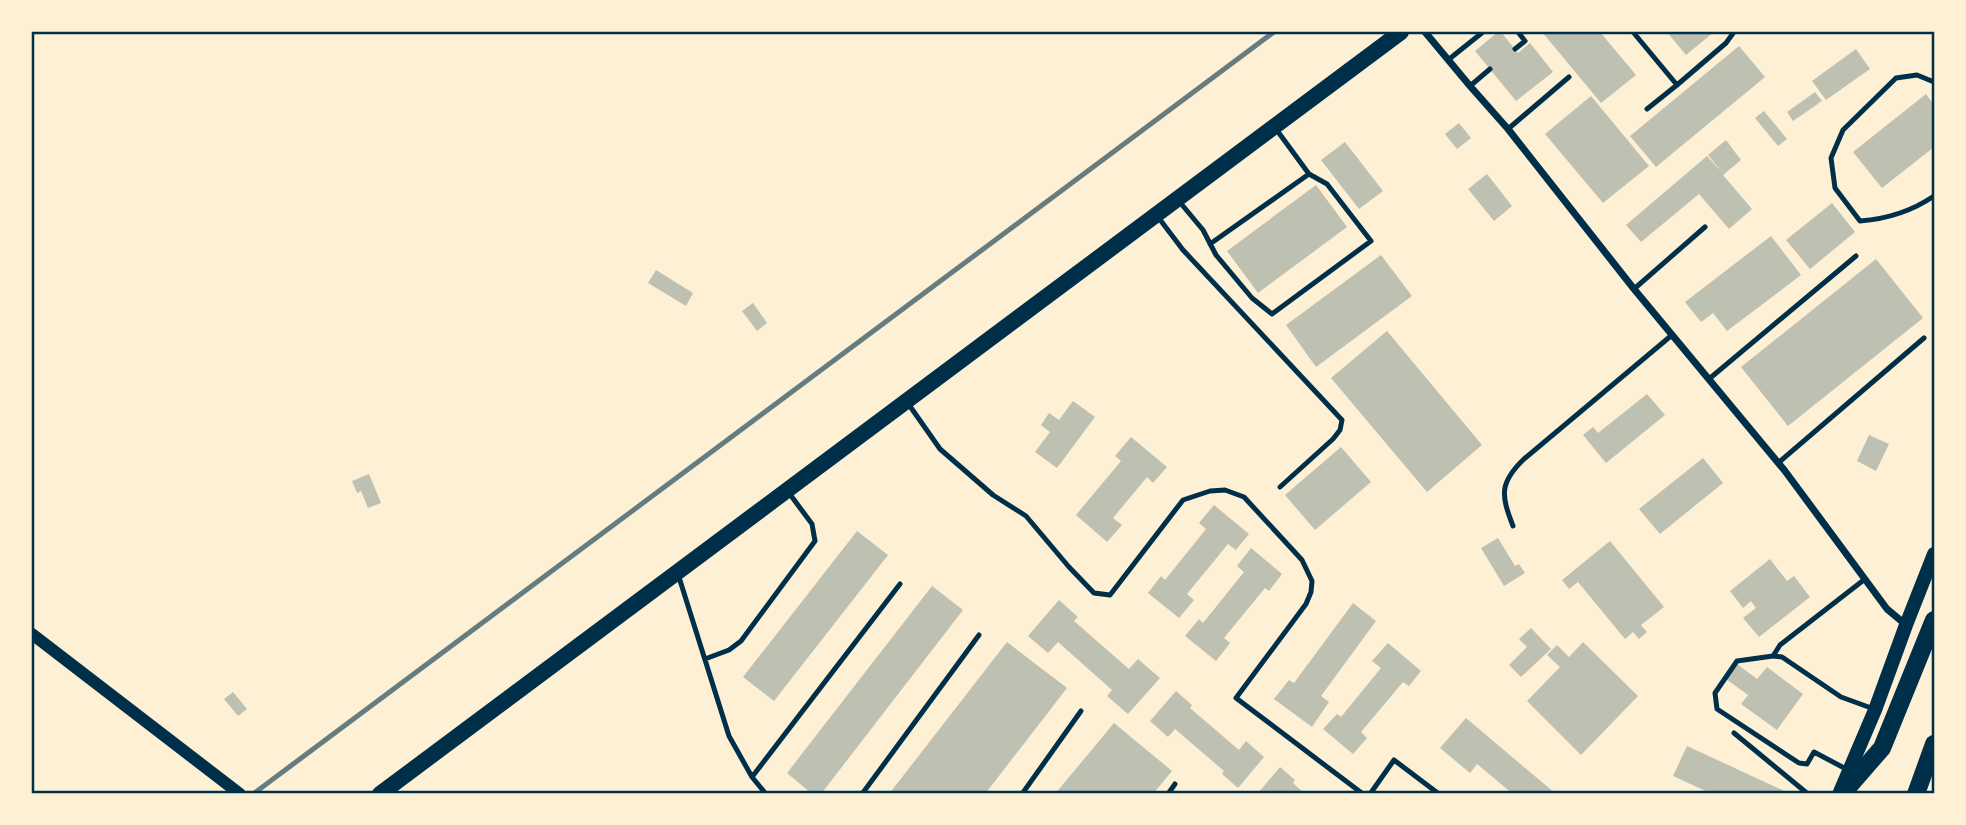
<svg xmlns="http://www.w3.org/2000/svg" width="1966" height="825" font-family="Cabin,sans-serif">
<rect width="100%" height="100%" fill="#fdf0d5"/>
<path fill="#bec0b2" d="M1498 32H1501L1518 53 1530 43 1553 72 1516 101 1475 51Z
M1542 32H1600L1636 75 1601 103Z
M1667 32H1714L1686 55Z
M1739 46 1765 77 1656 167 1630 136Z
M1856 49 1870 69 1826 100 1812 81Z
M1815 92 1822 101 1793 121 1787 112Z
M1926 94 1934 105V147L1882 188 1853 152Z
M1591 96 1649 166 1603 203 1545 134Z
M1764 111 1787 139 1778 146 1755 118Z
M1459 123 1471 138 1457 149 1445 134Z
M1726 140 1741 160 1723 175 1752 209 1729 229 1699 194 1641 242 1626 225 1707 156 1722 172 1708 155Z
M1345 142 1383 191 1359 209 1321 160Z
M1487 174 1512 206 1494 221 1468 189Z
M1316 185 1347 227 1258 293 1227 251Z
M1832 203 1855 232 1810 269 1786 240Z
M1771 236 1801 275 1727 331 1713 313 1701 322 1685 302Z
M1381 255 1412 296 1316 367 1286 325Z
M1876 259 1923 318 1788 426 1741 367Z
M656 270 693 293 686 306 648 283Z
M753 303 767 323 757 331 742 311Z
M1387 331 1482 445 1427 492 1331 378Z
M1647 394 1665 415 1606 463 1583 435 1593 427 1598 433Z
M1073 401 1095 417 1057 468 1035 452 1050 432 1041 425 1049 413 1059 420Z
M1869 435 1889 444 1876 471 1857 461Z
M1131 437 1167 467 1153 483 1147 477 1113 518 1122 525 1107 542 1076 515 1121 461 1115 456Z
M1341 447 1371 482 1315 530 1285 495Z
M1703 458 1723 483 1660 534 1639 509Z
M369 474 381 503 368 508 361 491 357 493 352 481Z
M1214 505 1249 534 1236 550 1228 544 1187 594 1194 600 1179 618 1148 593 1161 576 1165 580 1206 529 1199 523Z
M857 531 888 555 774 701 743 677Z
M1498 538 1515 566 1519 564 1525 573 1504 586 1481 548Z
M1610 541 1664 607 1641 625 1647 632 1639 639 1633 632 1625 639 1578 582 1569 589 1562 580Z
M1251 548 1282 574 1269 591 1265 588 1224 638 1230 643 1216 661 1185 636 1199 619 1203 623 1244 572 1237 566Z
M1770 559 1787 581 1794 576 1810 597 1759 637 1743 618 1756 608 1751 601 1743 608 1730 591Z
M932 586 963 610 821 794H812L787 773Z
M1059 600 1078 617 1074 621 1129 669 1138 659 1160 678 1128 714 1107 696 1112 690 1058 642 1048 653 1028 636Z
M1353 603 1376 621 1321 696 1329 702 1312 727 1274 699 1289 680 1294 683Z
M1531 628 1551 649 1521 677 1509 665 1527 647 1519 639Z
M1007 642 1067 688 985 794H889Z
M1583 642 1638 696 1581 755 1527 701 1560 667 1547 655 1557 645 1569 657Z
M1388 643 1421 671 1409 686 1403 682 1361 732 1367 738 1353 754 1323 729 1337 714 1341 717 1381 668 1372 661Z
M1737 664 1757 679 1767 667 1803 694 1777 730 1741 704 1748 695 1726 679Z
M1176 691 1192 705 1190 708 1239 750 1246 741 1264 757 1238 788 1222 774 1224 771 1175 729 1168 737 1150 721Z
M233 692 247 709 238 716 224 699Z
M1466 718 1556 794H1513L1477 764 1470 773 1440 748Z
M1114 723 1172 771 1153 794H1055Z
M1687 746 1791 794H1712L1673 776Z
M1280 767 1295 780 1293 783 1305 794H1261L1259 792Z"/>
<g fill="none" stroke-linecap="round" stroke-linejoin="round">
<path stroke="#003049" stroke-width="5" d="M1633 32 1677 85 1726 43 1734 32
M1515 49 1525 41 1518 32
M1448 60 1483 32
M1934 82 1917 75 1896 78 1843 130 1831 158 1835 188 1860 221C1887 219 1912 211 1934 196
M1470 86 1490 69
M1647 109 1677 85
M1508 129 1569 77
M1178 200 1203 230 1216 255 1252 298 1272 314 1371 241 1327 184 1309 174 1276 129
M1158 217 1183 250 1342 420 1340 430 1333 439 1280 487
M1210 244 1309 174
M1634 289 1705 227
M1709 379 1856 256
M907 402 940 449 993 495 1026 516 1069 567 1094 593 1110 595 1183 500 1210 491 1225 490 1244 497 1302 560 1312 581 1311 592 1306 604 1236 698 1363 794
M1778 463 1924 338
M1513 526C1501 495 1499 483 1524 459L1672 335
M678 574 729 736 752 777 766 794
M1773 656 1780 645 1865 579
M705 659 729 650 741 641 815 541 812 524 789 493
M1734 733 1808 794
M1848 770 1814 752 1807 764 1799 763 1717 709 1715 693 1737 661 1773 656 1782 657 1841 697 1874 709
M752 777 900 584
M862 794 979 635
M1022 794 1081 711
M1168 794 1175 784
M1370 794 1394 760 1439 794"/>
<path stroke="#003049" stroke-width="7" d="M1425 32 1470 86 1508 129 1634 289 1785 471 1887 609 1905 624"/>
<path stroke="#003049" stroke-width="12" d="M32 634 240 794"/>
<path stroke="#003049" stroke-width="14" d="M1840 792 1875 710 1906 625 1934 554"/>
<path stroke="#003049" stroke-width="16" d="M380 794 1401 32"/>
<path stroke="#003049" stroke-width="18" d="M1842 794 1882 748 1934 620
M1916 794 1934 744"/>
<path stroke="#657d81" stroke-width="5" d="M253 794 1274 32"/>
</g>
<rect width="1966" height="825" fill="none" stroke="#fdf0d5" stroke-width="66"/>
<rect x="33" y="33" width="1900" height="759" fill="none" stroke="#003049" stroke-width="2.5"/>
</svg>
